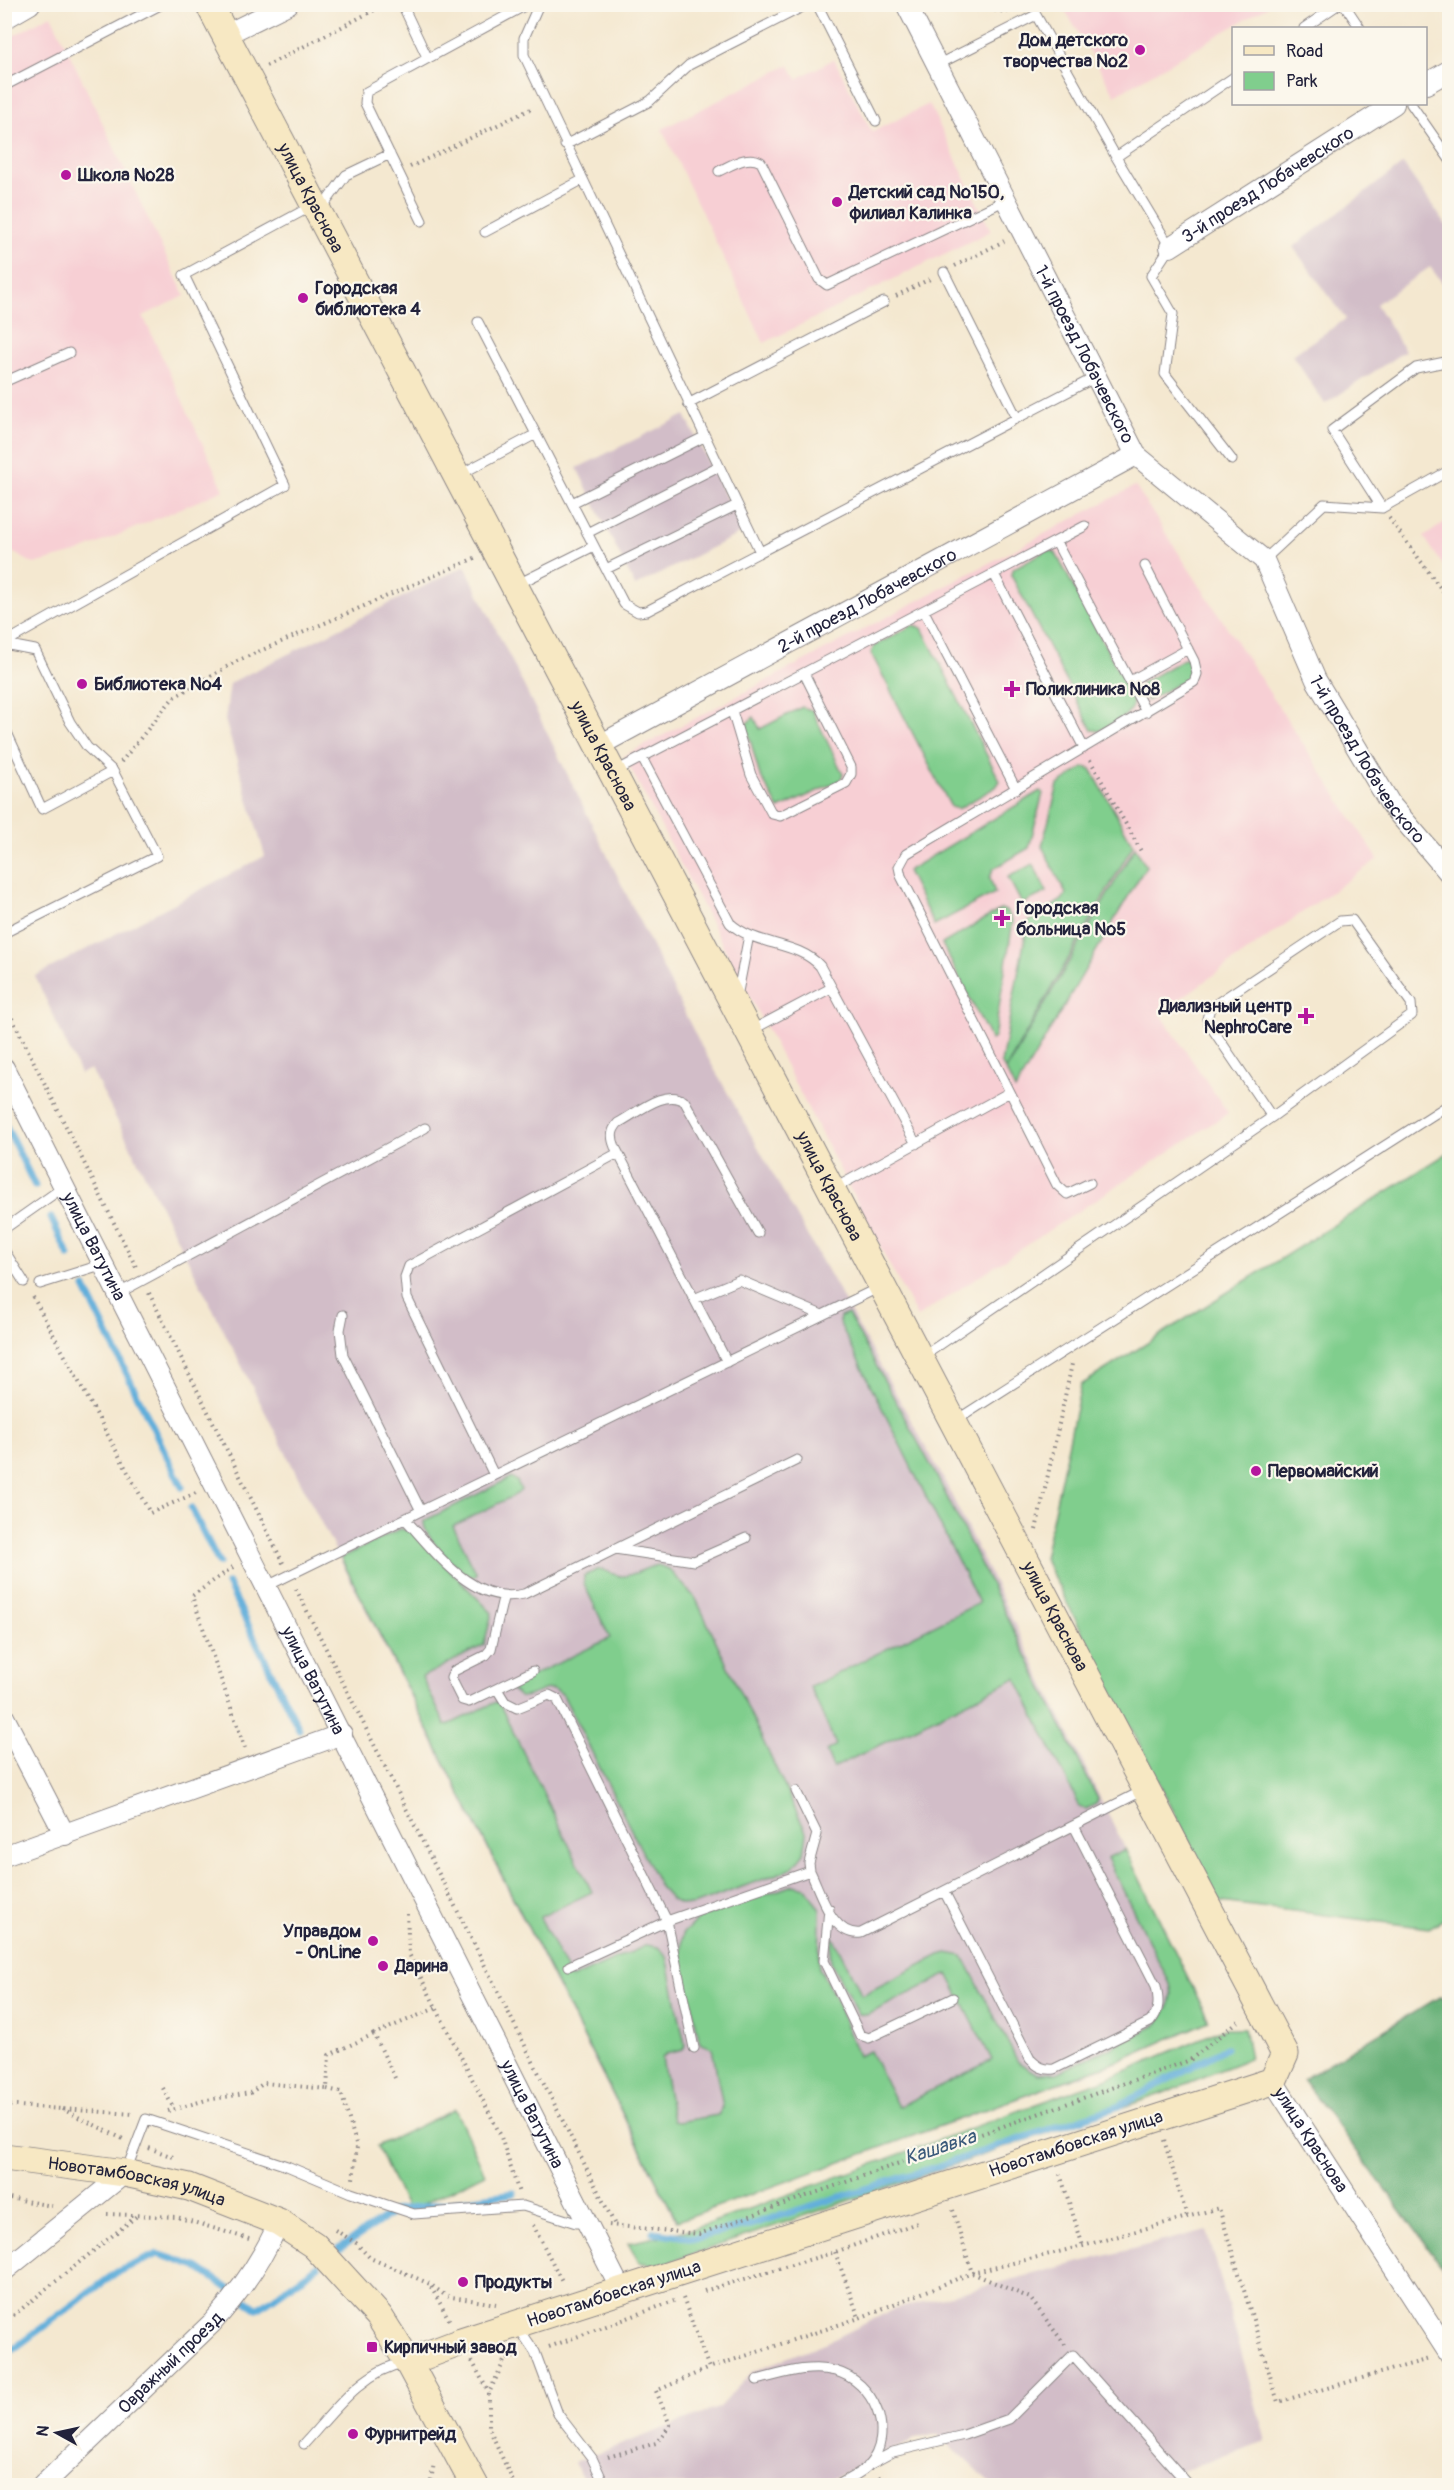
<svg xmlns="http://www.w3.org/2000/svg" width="1454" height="2490" font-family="Pangolin,sans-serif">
<rect width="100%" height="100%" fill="#fbf7ec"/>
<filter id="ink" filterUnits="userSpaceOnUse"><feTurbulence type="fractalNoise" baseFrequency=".0167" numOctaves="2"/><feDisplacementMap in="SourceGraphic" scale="12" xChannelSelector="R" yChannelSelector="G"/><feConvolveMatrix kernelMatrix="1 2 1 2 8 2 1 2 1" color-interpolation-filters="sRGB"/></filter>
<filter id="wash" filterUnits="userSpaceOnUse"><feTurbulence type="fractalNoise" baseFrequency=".008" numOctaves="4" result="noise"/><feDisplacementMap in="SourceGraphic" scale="24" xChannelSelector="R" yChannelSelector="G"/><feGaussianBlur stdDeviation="1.35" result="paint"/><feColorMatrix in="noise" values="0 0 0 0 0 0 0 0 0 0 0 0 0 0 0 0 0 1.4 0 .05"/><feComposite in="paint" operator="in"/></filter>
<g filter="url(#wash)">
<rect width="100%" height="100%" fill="#f4e8d0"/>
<path fill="#f7cfd4" d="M1062 5H1270L1115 95Z
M51 15 185 296 143 316 224 490 76 553 34 564 5 548 4 41Z
M834 59 872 132 929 104 991 231 764 343 662 129 789 65 797 79Z
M1135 486 1378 859 1160 1013 1228 1113 917 1317 624 756Z
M1449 519V574L1424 537Z"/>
<path fill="#d2bdc8" d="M1403 164 1449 229V291L1430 267 1376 304 1405 351 1325 404 1292 355 1346 319 1293 247Z
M685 415 743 532 635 586 577 468Z
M465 566 698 1040 940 1472 1210 2021 1110 2066 676 2222 91 1069 80 1074 35 976 265 856 225 720 230 683Z
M1207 2230 1266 2441 1173 2474 1161 2486 993 2485 937 2434 914 2439 819 2485H584L575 2462 718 2408 753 2371 832 2340 892 2310Z"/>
<path fill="#80ce8d" stroke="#517864" stroke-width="1.5" d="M1047 550 1055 552 1133 698C1135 716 1112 723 1099 731L1092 730 1011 575 1014 568Z
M913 625 922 628 1000 781 996 787 958 809 951 807 871 653 874 646Z
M1187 657 1191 667 1187 679 1147 701 1140 684Z
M802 707 812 710 843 774 841 780 779 809 759 773 746 724 754 717 760 729Z
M1084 767 1091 769 1133 845 1005 1070 1001 1063 1028 922 1062 900 1066 894 1042 846 1058 785Z
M1040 791 1043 793 1029 848 993 869 990 878 995 893 934 925 907 871Z
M1135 847 1146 866 1015 1090 1006 1071Z
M1033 864 1047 892 1022 904 1008 877Z
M1001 909 1007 911 1013 921 994 1038 991 1040 942 944Z
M1449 1152V1916L1429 1928 1220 1902 1044 1558 1081 1385Z
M848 1314 936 1475 1098 1799 1096 1804 1086 1809 1080 1807 1016 1678 833 1768 826 1751 836 1745 810 1687 979 1603 839 1322 840 1317Z
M510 1478 517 1481 521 1490 517 1494 453 1526 476 1572 475 1576H469C457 1568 422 1536 424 1521Z
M400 1529 411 1531 492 1613 484 1645 422 1677 446 1726 498 1701 592 1892 540 1917 571 1979 647 1945 658 1947 667 1956 685 2045 683 2050 666 2054 662 2058 673 2121 678 2122 718 2115 723 2107 712 2048 700 2043 681 1953 683 1933 699 1918 793 1885 806 1888 820 1910 819 1968 835 1997 858 2056 870 2051 898 2107 992 2060 948 1974 867 2015 859 2014 832 1964 830 1956 833 1937 862 1995 940 1955 947 1953 963 1956 1018 2062 1037 2074 1057 2073 1157 2025 1170 2004 1172 1994 1170 1984 1107 1858 1125 1849 1209 2021 1109 2065 677 2221 341 1558Z
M658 1565 669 1569 696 1599 807 1834 804 1853 791 1869 693 1905C676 1906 668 1899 659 1885L563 1695C548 1680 536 1698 520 1697L509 1687 610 1638 584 1584V1576L599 1569C607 1570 614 1576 622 1576 633 1576 646 1567 658 1565Z
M1225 2028H1244L1250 2058 1161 2094 658 2266 639 2262 628 2243 697 2228 1114 2076Z
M455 2109 485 2174 408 2211 377 2146Z"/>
<path fill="#68b178" stroke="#456a5a" stroke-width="1.5" d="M1441 1996 1450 2005 1449 2275 1303 2079Z"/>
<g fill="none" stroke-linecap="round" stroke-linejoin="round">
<path stroke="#61aeda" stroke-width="7" d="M4 1122 35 1186
M51 1218 69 1256
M85 1288 182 1487
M191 1508 219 1563
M228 1584 299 1729
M653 2232 695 2238 747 2226 942 2165 1119 2106 1226 2048
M340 2248 395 2211 514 2193
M4 2356 117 2272 158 2254 197 2267 258 2309 318 2266"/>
</g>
</g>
<g filter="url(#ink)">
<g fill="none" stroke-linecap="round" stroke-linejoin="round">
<g stroke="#8b8586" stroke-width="11">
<path id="lane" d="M402 4 427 57
M539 4 524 38V55L760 552
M817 4 876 121
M1344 4 1360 28
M1304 28 1339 4
M937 65 1036 15 1116 157
M4 86 162 4
M1411 104 1450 160
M565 145 650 101 689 65 808 4
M719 171C732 165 747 154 761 162L819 279 827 285 1006 200
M321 209 346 175 390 154
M422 221 365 103 366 92 528 4
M485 232 582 180
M944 272 1017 418
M478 322 624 604 638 612 647 611 1096 377
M4 382 69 353
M688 404 884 302
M1232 460 1165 374 1173 314 1151 276 1170 247 1116 157 1234 77
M459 475 536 434
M572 503 704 437
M1382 508 1332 430 1416 368 1450 361
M587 533 719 466
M1056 542 1146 712
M1264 560 1324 504 1382 508 1450 470
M606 569 737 505
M994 574 1084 748
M516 585 594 546
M924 611 1016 789
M4 643 285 485 184 275 312 206
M4 644 35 650 70 722 87 747 113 771 157 856 4 933
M1130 681 1188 649
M732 711 751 775 772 814 780 816 846 783 851 774V767L804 673
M4 726 42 809 113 771
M642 758 730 923C754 946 798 941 820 966L916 1144
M614 772 1085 526
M737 997 749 935
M750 1031 831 988
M1090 1183 1067 1194 1057 1185 901 876 899 867 906 854 1194 682 1197 674 1194 661 1145 566
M833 1189 1010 1092
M4 1229 65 1186
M4 1250 24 1282
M40 1284 104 1264
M119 1293 425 1128
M694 1299 739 1280 822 1315
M343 1315 340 1330 343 1355 421 1511
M922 1357 1272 1117 1209 1024 1207 1019 1210 1008 1340 921 1352 920 1411 1003 1412 1015 1272 1117
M727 1362 615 1147C611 1137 611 1131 618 1123 637 1113 666 1087 685 1102L758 1233
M955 1421 1450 1104
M494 1475 407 1298 405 1277 409 1266 618 1153
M405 1519C436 1552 473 1606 524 1594L797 1460
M615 1549 694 1561 746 1538
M267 1586 880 1287
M503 1598 491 1649 486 1655 454 1671 451 1678 462 1700 469 1702 533 1671
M497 1689 505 1702 517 1708 549 1695 557 1699 667 1921 694 2048
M796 1791 817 1834 809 1863 810 1871C821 1893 832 1937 861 1933L1144 1790
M944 1891 1030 2059C1038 2067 1043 2070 1054 2069L1150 2022C1160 2011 1159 2000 1156 1986L1074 1826
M829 1909 824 1961 860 2035 869 2038 953 1998
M569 1966 667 1921 810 1871
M126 2171 146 2119 287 2166 351 2193 414 2214 523 2206 576 2223H587
M518 2327 535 2352 558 2414 592 2458 605 2486
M757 2380C782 2374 809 2364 835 2371 874 2381 897 2434 868 2466 860 2474 846 2480 836 2486
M304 2444C332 2414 362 2370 404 2363
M867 2466 893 2452 964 2435 1009 2419 1073 2355 1190 2486"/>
</g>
<g stroke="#8b8586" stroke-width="22">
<g id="street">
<path id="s1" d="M906 4 1136 455 1264 560 1316 680 1391 805 1450 874"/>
<path d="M4 19 30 4"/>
<path d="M225 35 288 4"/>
<path d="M1426 84 1450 70"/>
<path id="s2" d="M1170 247 1394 104"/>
<path id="s3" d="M598 746 1136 455"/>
<path id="s4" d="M4 1068 622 2292"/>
<path d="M4 1717 65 1835"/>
<path d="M4 1856 342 1734"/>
<path id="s5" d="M1273 2081 1450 2355"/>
<path d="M4 2271 125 2173"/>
<path id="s6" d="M42 2486 212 2323C239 2293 263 2259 279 2222"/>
</g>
</g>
<g stroke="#8b8586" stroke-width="29">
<g id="secondary">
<path id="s7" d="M209 4 1285 2054 1273 2081 461 2342 408 2362"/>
<path id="s8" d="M4 2157 125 2173 189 2187 279 2222 314 2245 379 2316 408 2362 475 2486"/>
</g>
</g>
<path stroke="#8b8586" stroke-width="4" stroke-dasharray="1.5 4.5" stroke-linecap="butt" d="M941 4 1009 12
M266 66 386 4
M410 167 533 108
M955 266 1004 241
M896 296 932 278
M1389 518 1450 601
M1090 760 1142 853
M121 762 174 697 237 661 475 558
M4 1002 136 1267
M149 1293 283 1563
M33 1297 150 1513 196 1493
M1036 1530 1072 1364
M233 1567 192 1596 245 1748
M296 1589 615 2225
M407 1914 409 1954 500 2134 519 2193
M395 2078 374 2034 436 2008
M163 2088 174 2109
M327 2089 341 2092 357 2147 353 2179
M4 2105 133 2114
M62 2109 125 2140
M168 2111 206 2100 250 2093 264 2083 327 2089 329 2055 374 2034
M1164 2140 1187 2217
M149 2148 176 2158
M1060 2174 1083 2246
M4 2197 52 2206
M953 2210 972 2273 1030 2298 1066 2346
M107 2214 177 2217 249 2239
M533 2225 563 2283
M609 2225 699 2234 1190 2060 1241 2019
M335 2230 356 2243 370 2258 430 2284 446 2296 496 2304
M835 2252 859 2318
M431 2287 451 2323
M704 2291 835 2252 920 2222
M683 2298 709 2368 859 2318 972 2273 1083 2246 1219 2208 1278 2402 1429 2359
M4 2323 138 2215
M549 2347 674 2301
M472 2361 489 2393
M608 2457 656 2443 670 2425 656 2391 709 2368
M879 2477 893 2486
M430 2486 434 2463
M515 2486 489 2428V2393L505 2359 522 2355"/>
<use href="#lane" stroke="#fff" stroke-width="9"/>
<use href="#street" stroke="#fff" stroke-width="20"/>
<use href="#secondary" stroke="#f7e8c3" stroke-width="27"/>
</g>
</g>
<g fill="#b5179e" stroke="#fbf7ec" stroke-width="2">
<circle cx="1140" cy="50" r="6"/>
<circle cx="66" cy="175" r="6"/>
<circle cx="837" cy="202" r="6"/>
<circle cx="303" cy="298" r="6"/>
<circle cx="82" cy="684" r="6"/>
<path d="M1009 680h6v6h6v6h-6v6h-6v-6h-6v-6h6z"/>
<path d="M999 909h6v6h6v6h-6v6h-6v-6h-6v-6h6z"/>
<path d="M1303 1007h6v6h6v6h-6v6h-6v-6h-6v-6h6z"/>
<circle cx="1256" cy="1471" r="6"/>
<circle cx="373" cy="1941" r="6"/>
<circle cx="383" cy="1966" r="6"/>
<circle cx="463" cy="2282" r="6"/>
<rect x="366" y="2341" width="12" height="12" rx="3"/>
<circle cx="353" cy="2434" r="6"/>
</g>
<g text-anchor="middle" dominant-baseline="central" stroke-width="4.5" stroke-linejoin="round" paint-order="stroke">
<g font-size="18" font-weight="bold" fill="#22223b" stroke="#fbf7ec" text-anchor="start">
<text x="1128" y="40" text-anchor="end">Дом детского<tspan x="1128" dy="21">творчества №2</tspan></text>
<text x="78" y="175">Школа №28</text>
<text x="849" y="192">Детский сад №150,<tspan x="849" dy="21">филиал Калинка</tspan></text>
<text x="315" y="288">Городская<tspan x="315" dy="21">библиотека 4</tspan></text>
<text x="94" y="684">Библиотека №4</text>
<text x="1026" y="689">Поликлиника №8</text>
<text x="1016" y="908">Городская<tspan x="1016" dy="21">больница №5</tspan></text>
<text x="1292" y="1006" text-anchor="end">Диализный центр<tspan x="1292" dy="21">NephroCare</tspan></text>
<text x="1268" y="1471">Первомайский</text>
<text x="361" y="1931" text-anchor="end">Управдом<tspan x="361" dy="21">- OnLine</tspan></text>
<text x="395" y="1966">Дарина</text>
<text x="475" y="2282">Продукты</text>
<text x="384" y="2347">Кирпичный завод</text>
<text x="365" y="2434">Фурнитрейд</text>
</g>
<g font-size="18" fill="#22223b" stroke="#fbf7ec">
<text stroke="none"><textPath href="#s2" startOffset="116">3-й проезд Лобачевского</textPath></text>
<text stroke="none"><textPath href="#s7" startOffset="219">улица Краснова</textPath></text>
<text stroke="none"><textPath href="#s1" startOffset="393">1-й проезд Лобачевского</textPath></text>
<text stroke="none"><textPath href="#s3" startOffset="306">2-й проезд Лобачевского</textPath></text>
<text stroke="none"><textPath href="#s7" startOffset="849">улица Краснова</textPath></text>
<text stroke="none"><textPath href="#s1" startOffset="897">1-й проезд Лобачевского</textPath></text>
<text stroke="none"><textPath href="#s7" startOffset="1335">улица Краснова</textPath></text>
<text stroke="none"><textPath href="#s4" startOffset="200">улица Ватутина</textPath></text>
<text stroke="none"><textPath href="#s7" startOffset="1821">улица Краснова</textPath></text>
<text stroke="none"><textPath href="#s4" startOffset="686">улица Ватутина</textPath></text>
<text stroke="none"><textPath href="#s4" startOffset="1172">улица Ватутина</textPath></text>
<text stroke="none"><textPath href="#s5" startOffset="70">улица Краснова</textPath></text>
<text transform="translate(1076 2144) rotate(-18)">Новотамбовская улица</text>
<text stroke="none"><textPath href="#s8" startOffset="135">Новотамбовская улица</textPath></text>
<text transform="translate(614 2294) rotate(-18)">Новотамбовская улица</text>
<text stroke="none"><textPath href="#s6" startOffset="178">Овражный проезд</textPath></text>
</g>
<g font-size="20" font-style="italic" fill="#3b5a7b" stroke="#fbf7ec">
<text transform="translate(940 2147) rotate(-18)">Кашавка</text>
</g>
</g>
<rect width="1454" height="2490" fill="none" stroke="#fbf7ec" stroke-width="24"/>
<rect x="1232" y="27" width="195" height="78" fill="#fbf7ec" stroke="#a4a2a5" stroke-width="1.5"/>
<rect x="1244" y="46" width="30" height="9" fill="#f7e8c3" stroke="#a4a2a5" stroke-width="1.5"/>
<text x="1286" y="57" font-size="18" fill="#22223b">Road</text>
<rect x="1244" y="72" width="30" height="18" fill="#80ce8d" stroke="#a4a2a5" stroke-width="1.5"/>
<text x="1286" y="87" font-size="18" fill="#22223b">Park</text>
<g transform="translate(57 2433) rotate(278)" stroke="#fbf7ec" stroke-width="4.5" paint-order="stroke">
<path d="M0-4.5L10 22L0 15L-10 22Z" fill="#22223b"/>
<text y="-9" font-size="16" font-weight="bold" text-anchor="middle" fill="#22223b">N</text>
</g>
</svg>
